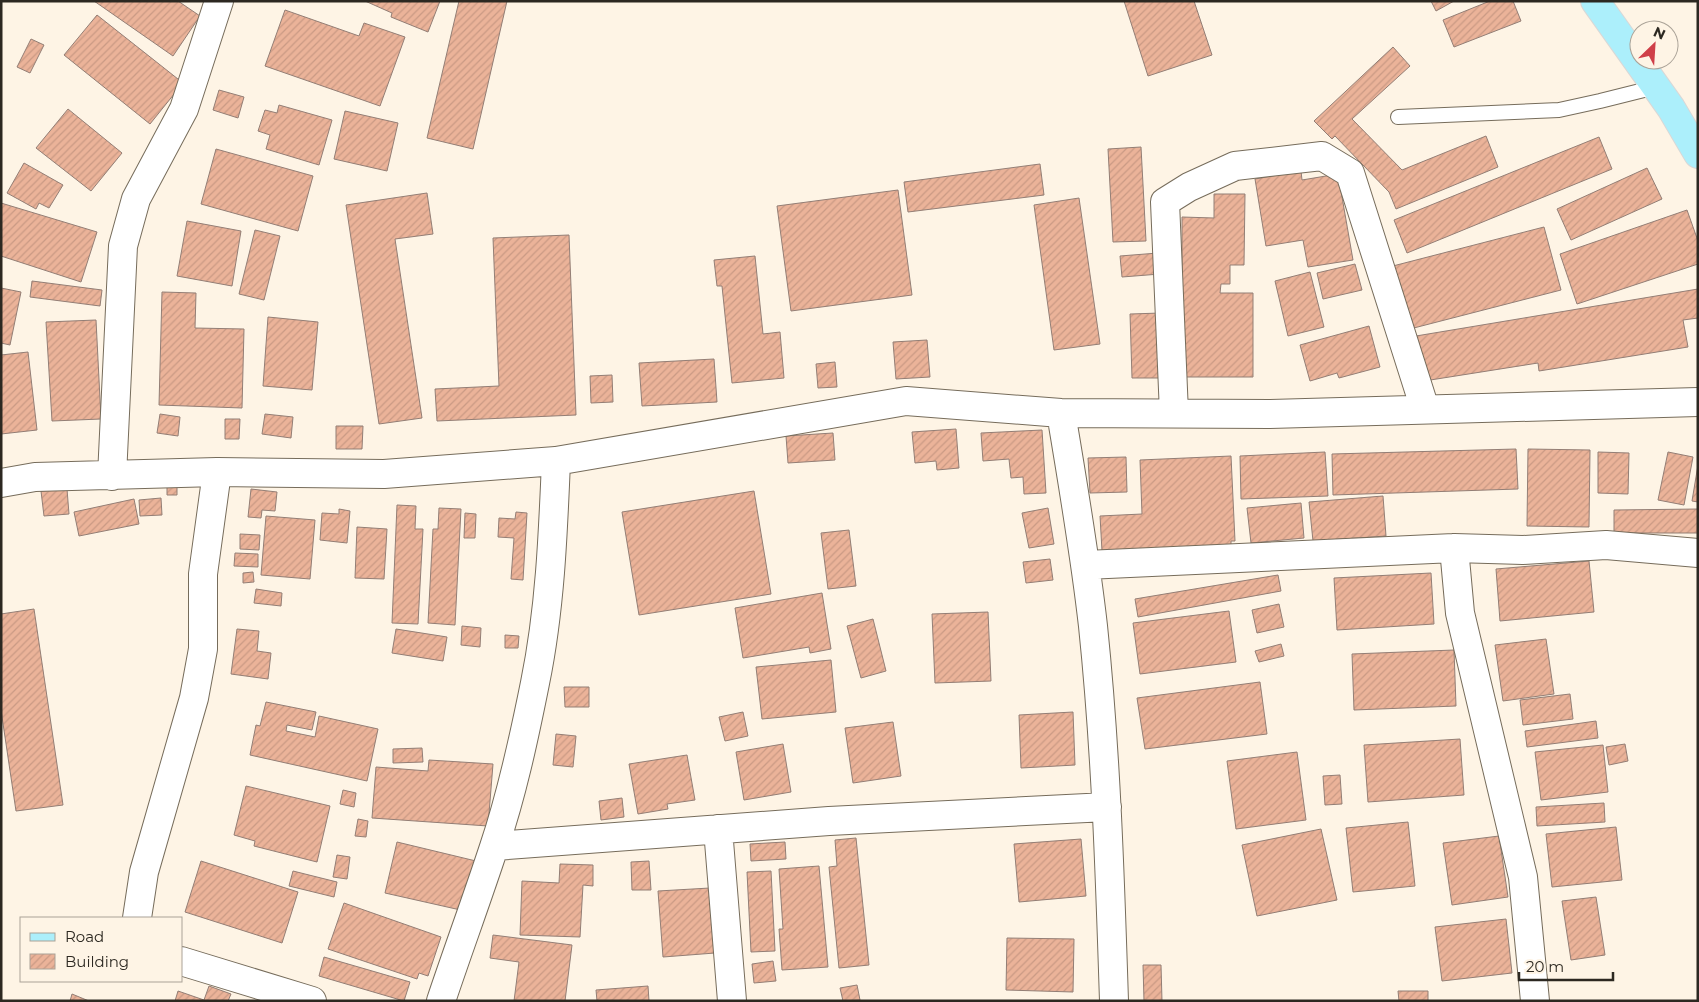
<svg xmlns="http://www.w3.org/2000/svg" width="1699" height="1002" font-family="Montserrat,sans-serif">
<defs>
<pattern id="building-hatch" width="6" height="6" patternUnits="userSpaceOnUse" patternTransform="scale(1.25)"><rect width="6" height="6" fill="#ebb399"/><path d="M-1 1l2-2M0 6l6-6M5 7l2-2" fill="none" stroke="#ca9a84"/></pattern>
</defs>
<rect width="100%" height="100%" fill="#fef4e5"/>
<path fill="url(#building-hatch)" stroke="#937e75" d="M94 1H178L200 16 173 56Z
M365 1H440L428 32 391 17 392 13Z
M459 1H507L473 149 427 138Z
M1124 1H1194L1212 55 1148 76Z
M1431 1H1454L1436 11Z
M1490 1H1513L1521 21 1454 47 1443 20Z
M285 10 359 36 364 23 405 37 380 106 265 66Z
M97 15 183 83 150 124 64 55Z
M31 39 44 45 30 73 17 67Z
M1393 47 1410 66 1352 119 1402 170 1486 136 1498 167 1396 209 1389 192 1335 136 1332 139 1314 121Z
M219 90 244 97 238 118 213 110Z
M279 105 332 120 319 165 266 149 270 135 258 131 265 110 277 113Z
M68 109 122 153 91 191 36 148Z
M345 111 398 123 387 171 334 159Z
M1599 137 1612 169 1407 253 1394 220Z
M1141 147 1146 241 1113 242 1108 149Z
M216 149 313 176 298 231 201 204Z
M24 163 63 185 49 208 39 203 36 209 7 193Z
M1040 164 1044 195 908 212 904 182Z
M1647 168 1662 199 1571 240 1557 209Z
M1301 171 1302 180 1338 174 1353 260 1308 267 1303 240 1266 246 1255 179Z
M898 190 912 295 791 311 777 206Z
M427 193 433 234 395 239 422 418 379 424 346 205Z
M1214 194H1245L1244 265H1230V284H1221L1220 293H1253V377H1182V217L1214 218Z
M1079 198 1100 344 1054 350 1034 205Z
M1 203 97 232 81 282 1 256Z
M1687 210 1698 241V264L1577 304 1560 254Z
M187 221 241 231 232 286 177 276Z
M1544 227 1561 290 1406 330 1389 267Z
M255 230 280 236 264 300 239 294Z
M569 235 576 415 437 421 435 389 499 386 493 238Z
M1158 253 1160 274 1122 277 1120 256Z
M755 256 763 334 780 332 784 378 732 383 722 286H717L714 260Z
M1355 264 1362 290 1323 299 1317 273Z
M1310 272 1324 327 1288 336 1275 281Z
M32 281 102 290 100 306 30 297Z
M1 288 21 292 10 345 1 343Z
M1698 289V318L1683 320 1688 347 1539 371 1538 363 1424 381 1416 336Z
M162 292 196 293 195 328 244 329 242 408 159 405Z
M1161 313 1163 378H1132L1130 314Z
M268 317 318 322 312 390 263 386Z
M96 320 101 419 52 421 46 322Z
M1369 326 1380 367 1339 378 1337 373 1310 381 1300 345Z
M927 340 930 377 896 379 893 342Z
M28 352 37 430 1 434V355Z
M714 359 717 402 642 406 639 363Z
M835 362 837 387 818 388 816 364Z
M612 375 613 402 591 403 590 376Z
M160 414 180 417 178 436 157 433Z
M265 414 293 417 291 438 262 434Z
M225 419H240L239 439H225Z
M336 426H363L362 449H336Z
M956 429 959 468 937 470 936 461 915 463 912 432Z
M1042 430 1046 493 1024 494 1023 477 1011 478 1009 459 983 461 981 433Z
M833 433 835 460 788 463 786 436Z
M1516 449 1518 489 1333 495 1332 454Z
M1528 449 1590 450 1589 527 1527 526Z
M1325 452 1328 496 1241 499 1240 456Z
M1598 452 1629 453 1628 494 1598 493Z
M1668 452 1693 457 1684 505 1658 500Z
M1231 456 1235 541H1231V545L1102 551 1100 516 1142 514 1140 460Z
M1126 457 1127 492 1090 493 1088 458Z
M1698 465V502L1692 501Z
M167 482H177V495H167Z
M67 489 69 514 44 516 41 491Z
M251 489 277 492 275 511 262 510 261 518 248 517Z
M754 491 771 594 639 615 622 512Z
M1383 496 1386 536 1313 541 1309 502Z
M161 498 162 515 140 516 139 500Z
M134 499 139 524 79 536 74 512Z
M1301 503 1304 538 1251 543 1247 508Z
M397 505 416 506 415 529H423L418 624 392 623Z
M439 508 461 509 455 625 428 623 433 529H438Z
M1048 508 1054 544 1029 548 1022 513Z
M339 509 350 511 347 543 320 540 322 513 339 514Z
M1698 509V533H1614V510Z
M516 512 527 513 523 580 511 579 514 538 498 537 499 518 515 519Z
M465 513 476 514 475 538H464Z
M266 516 315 520 310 579 261 575Z
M357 527 387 529 384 579 355 578Z
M849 530 856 586 828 589 821 533Z
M240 534 260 535 259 550 240 549Z
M235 553 258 554V567L234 566Z
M1050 559 1053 580 1026 583 1023 562Z
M1589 561 1594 612 1500 621 1496 569Z
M253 572 254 582 243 583V573Z
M1431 573 1434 624 1337 630 1334 578Z
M1278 575 1281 591 1138 617 1135 599Z
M256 589 282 593 281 606 254 603Z
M822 593 831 649 810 653 809 647 743 658 735 608Z
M1279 604 1284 627 1257 633 1252 610Z
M34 609 63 805 16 811 1 710V614Z
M1229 611 1236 662 1140 674 1133 623Z
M988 612 991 681 935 683 932 614Z
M873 619 886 671 861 678 847 626Z
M462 626 481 628 480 647 461 645Z
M237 629 259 631 257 651 271 653 268 679 231 674Z
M396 629 447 637 443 661 392 653Z
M505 635 519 636 518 648H505Z
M1546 639 1554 694 1503 701 1495 645Z
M1281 644 1284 656 1259 662 1255 651Z
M1454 650 1456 706 1354 710 1352 654Z
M831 660 836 712 762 719 756 667Z
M1260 682 1267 734 1145 749 1137 698Z
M564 687H589V707H565Z
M1570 694 1573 719 1523 725 1520 700Z
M266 702 316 712 312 730 287 725 286 731 315 737 319 716 378 729 367 781 250 755 256 725 260 726Z
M743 712 748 736 725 741 719 717Z
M1073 712 1075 765 1021 768 1019 715Z
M1596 721 1598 738 1527 747 1525 731Z
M893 722 901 776 853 783 845 728Z
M556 734 576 736 573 767 553 765Z
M1460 739 1464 795 1368 802 1364 745Z
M783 744 791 792 744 800 736 752Z
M1625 744 1628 761 1609 765 1606 747Z
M1603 745 1608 792 1541 800 1535 752Z
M422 748 423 762 393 763V749Z
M1297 752 1306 820 1236 829 1227 761Z
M687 755 695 800 667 804 668 809 638 814 629 764Z
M429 760 493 764 488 826 372 818 376 767 428 771Z
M1340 775 1342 804 1325 805 1323 776Z
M246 786 330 806 317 862 254 846 255 841 234 835Z
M343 790 356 793 354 807 340 804Z
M622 798 624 817 601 820 599 801Z
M1604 803 1605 822 1537 826 1536 807Z
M358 819 368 821 366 837 355 836Z
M1408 822 1415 886 1353 892 1346 828Z
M1616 827 1622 880 1552 887 1546 834Z
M1321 829 1337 900 1257 916 1242 845Z
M1499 836 1508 897 1452 905 1443 843Z
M856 838 869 965 839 968 829 867 837 866 835 840Z
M1081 839 1086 896 1019 902 1014 844Z
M397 842 476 861 465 911 385 893Z
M785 842 786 859 751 861 750 844Z
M337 855 350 857 347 879 333 877Z
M201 861 298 892 282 943 185 912Z
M649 861 651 890H632L631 862Z
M560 864 593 865V886L583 885 580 937 520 935 522 881 559 883Z
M819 866 828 967 782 970 779 929H783L779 869Z
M293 871 337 882 334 897 289 886Z
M771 871 775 951 751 952 747 872Z
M710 888 715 953 663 957 658 891Z
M1596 897 1605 955 1571 960 1562 901Z
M344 903 441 937 428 976 419 973 417 979 328 949Z
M1506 919 1512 973 1442 981 1435 927Z
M493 935 572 945 565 1001H514L519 962 490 958Z
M1007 938 1074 939 1073 992 1006 990Z
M324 957 410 982 404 1001 319 976Z
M773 961 776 981 754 983 752 964Z
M1143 965H1161L1162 1001H1144Z
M857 985 860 1000 843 1001 840 988Z
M209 986 231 994 228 1001H175L178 991 204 1000Z
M648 986 649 1001H597L596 990Z
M1398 991H1428V1001H1399Z
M72 994 89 1001H70Z"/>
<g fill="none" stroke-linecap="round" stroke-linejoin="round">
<g stroke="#766c5b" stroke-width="16">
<path id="service" d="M1398 117 1559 110 1600 101 1656 87"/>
</g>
<g stroke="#766c5b" stroke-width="30">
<path id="minor" d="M1061 413C1073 484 1085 555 1093 626 1106 751 1110 876 1114 1001
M1174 413 1165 202 1189 187 1235 166 1322 156 1350 173 1425 409
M112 476 123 246 136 199 184 109 219 1
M1 483 35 477 217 472 384 474 556 461 906 401 1061 413 1270 414 1698 402
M1454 548 1460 613 1523 877 1535 1001
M1086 565 1454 548 1523 550 1606 545 1698 553
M718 829 732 1001
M495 846 829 821 1107 807
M137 918 144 872 194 698 203 649V574L217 472
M181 961 312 1001
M441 1001C458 950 477 899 494 847 512 794 524 738 535 683 550 610 553 535 556 461"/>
</g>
<g stroke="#d9d8d7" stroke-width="30">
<path id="primary" d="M1595 1 1671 108 1698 154"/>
</g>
<use href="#service" stroke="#fff" stroke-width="14"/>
<use href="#minor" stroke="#fff" stroke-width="28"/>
<use href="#primary" stroke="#aceffb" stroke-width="28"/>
</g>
<rect width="1699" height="1002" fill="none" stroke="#2c2821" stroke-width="5"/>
<rect x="20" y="917" width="162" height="65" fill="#fef4e5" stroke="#aaa297"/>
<rect x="30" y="933" width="25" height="8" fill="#aceffb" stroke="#aaa297"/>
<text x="65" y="942" font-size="15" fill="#2c2821">Road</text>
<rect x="30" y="954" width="25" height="15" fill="url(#building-hatch)" stroke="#aaa297"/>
<text x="65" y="967" font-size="15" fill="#2c2821">Building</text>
<g transform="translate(1654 45) rotate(25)"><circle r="24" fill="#fef4e5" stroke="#aaa297"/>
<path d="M0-4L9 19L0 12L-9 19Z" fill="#cf3f48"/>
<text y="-8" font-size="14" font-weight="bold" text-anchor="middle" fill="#2c2821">N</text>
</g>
<path d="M1519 972v8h94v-8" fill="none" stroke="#2c2821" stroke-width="2.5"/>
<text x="1526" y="972" font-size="15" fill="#2c2821" stroke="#fef4e5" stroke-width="4" paint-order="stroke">20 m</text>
</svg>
